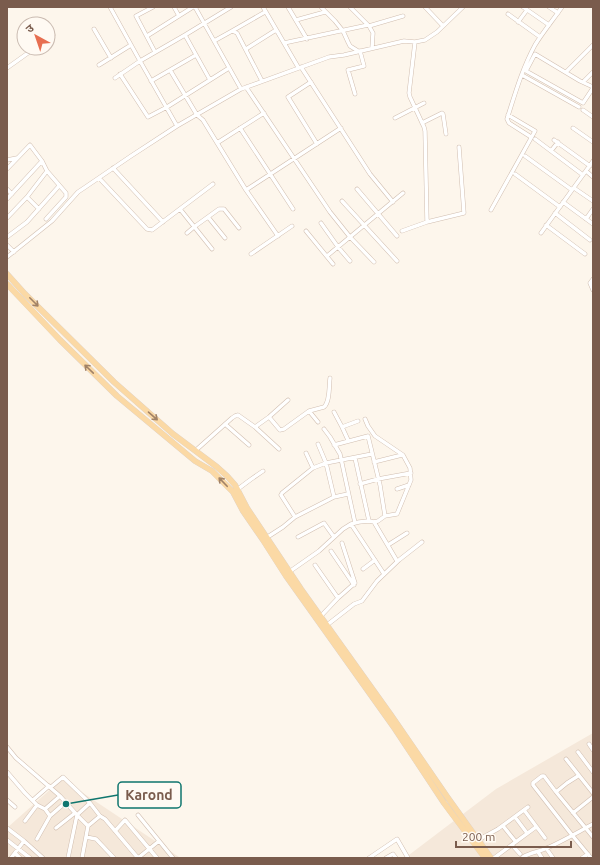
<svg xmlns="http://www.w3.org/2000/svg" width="600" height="865" font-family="Ubuntu,'Noto Sans Devanagari',sans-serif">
<rect width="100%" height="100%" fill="#fdf6ec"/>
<path fill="#f5e8da" d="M593 733V858H405L496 789Z
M62 779 179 857 7 858V828Z"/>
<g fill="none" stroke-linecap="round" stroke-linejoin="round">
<g stroke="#d1beb0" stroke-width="4.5">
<path id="minor" d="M110 7 140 61 177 126
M153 7 136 16 155 52
M174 7 179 16
M195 7 241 89
M263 7 298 67
M288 7 307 39
M321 7 335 21 343 31 348 42 350 46 358 51
M350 7 369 26 373 33 372 48
M425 7 443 26
M523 7 549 25
M549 7 558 13
M508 14 540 37
M296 20 325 12
M518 22 527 10
M369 26 403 16
M94 29 111 58
M232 31 265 12
M185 35 210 80
M147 36 193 7
M48 38 53 35
M214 41 232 31 237 33 262 81
M415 42 409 93 410 97 424 127 425 131 427 222
M284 43 368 25
M246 49 276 30
M99 65 131 45
M301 67 370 174 393 202
M7 68 35 48
M170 70 197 115 203 120 246 190 278 236
M566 72 593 45
M120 74 148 117 167 107 229 68
M522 75 579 107
M115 78 140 61 185 35 231 7
M151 81 196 55
M311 82 288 97 317 144
M583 82 593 72
M246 87 330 212 350 237 374 262
M593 87 580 81 535 54 526 71 583 103 593 88
M355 94 348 70 364 66 360 51
M583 110 593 117
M395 118 424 103
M422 123 442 113 443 114 446 134
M240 128 293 209
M573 128 593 142
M531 137 509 123 507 119C515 94 522 69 535 45 543 32 553 20 562 7
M535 139 583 175
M554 140 590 166
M217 143 264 113
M551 151 558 142
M525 156 572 190
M7 160 17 158
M113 168 163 222
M7 169 30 145 42 161 47 171 66 193V197L46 219
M586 171 593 177
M515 174 560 207
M99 178 147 229 152 230 213 184
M574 188 593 201
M7 189 12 194
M357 189 397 236
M246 190 341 128
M27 197 39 209
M7 199 42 161
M342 201 397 261
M563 202 593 224
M180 209 212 249
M491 210 535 131 508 115
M555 213 590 240
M208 217 225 238
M7 218 27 197 47 171
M586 219 593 209
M321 223 338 247 350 261
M546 225 585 254
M306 231 333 264
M402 231 427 222 464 213 459 147
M187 233 194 227 219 209H224L239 228
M541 233 593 161
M7 237 27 222 59 186
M7 245 14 252
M251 254 292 226
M327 256 403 193
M7 257 52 221 78 192 84 188 131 156 177 126 241 89 329 57 344 55 404 41 415 42 425 40 437 32 463 7
M593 279 590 283 593 290
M309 411 324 407C330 402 329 386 330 378
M334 412 342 427
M269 417 280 430 284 429 309 411 318 422
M225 424 249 445
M255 427 269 417 288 400
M324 429 330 437 340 454 355 523
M348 440 342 427 358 421
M318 444 326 463 334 497 348 494
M334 445 368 436 380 485 385 516
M195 451 232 418 235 416 238 415 255 427 279 449
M306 453 313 468 326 463 372 454
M355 458 369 521
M374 462 402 455
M360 484 378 479 411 473
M238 489 250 480 263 471
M397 489 409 485
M282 493 313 468
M281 495 295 517
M374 522 397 561
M351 524 384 574
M298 537 324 523 334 537
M266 538 283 527 295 517 334 497
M388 545 407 533
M331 551 354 585
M315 565 338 598
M363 569 375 560
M289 572 319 551 343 529 351 524 359 522 369 521 374 522 378 521 385 516 397 514 411 480 410 468 403 455 375 436 368 426 365 419
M321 616 338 598 355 583 342 543
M327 625 354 604 362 601 377 581 399 560 422 542
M589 744 593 750
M7 747 16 758 60 796 77 815 88 826 100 816
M578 752 593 772
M566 759 593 793
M7 772 25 793 37 805 45 809 50 816 37 839
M51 787 63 777 90 803 100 816 105 819 138 858
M556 792 567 783 578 776
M7 800 15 807
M33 800 49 786
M45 809 60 796
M524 810 545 838
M573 813 593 797
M138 815 173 858
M50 816 66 802
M515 817 527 833
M25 821 37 805
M503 826 516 842
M7 828 24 841 43 858
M56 828 75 813
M115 831 125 820 157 858
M86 837 96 839 114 858
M7 840 30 858
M478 840 498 829 528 807
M512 845 520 854
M546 848 553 858
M538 852 542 858
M15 853 20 858
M523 857C531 852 539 852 547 848 563 841 578 832 593 824
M11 858 24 841
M68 858 77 815 90 803
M82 858 88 826
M138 858 159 841
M369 858 397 839 408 858
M386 858 393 854 396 858
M494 858 536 827
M582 858 588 854
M591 858 572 835 533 785V783L542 776H544L556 792 593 837"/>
</g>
<g stroke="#dad1cd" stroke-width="6">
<path id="primary" d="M7 274 25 294 114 382 173 434 217 467 227 476 235 485 247 508 301 589 391 715 448 798 491 858
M7 284 60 340 117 396 195 461 212 471 233 492 243 511 263 540 286 576 395 729 444 803 485 858"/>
</g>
<use href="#minor" stroke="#fff" stroke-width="3.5"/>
<use href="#primary" stroke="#fbd9a5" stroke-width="5.5"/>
</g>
<defs><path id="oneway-shaft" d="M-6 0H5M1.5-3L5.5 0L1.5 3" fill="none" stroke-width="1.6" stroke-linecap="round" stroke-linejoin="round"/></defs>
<g stroke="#a18267">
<use href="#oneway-shaft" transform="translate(34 302) rotate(45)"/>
<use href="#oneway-shaft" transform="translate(89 369) rotate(-136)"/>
<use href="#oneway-shaft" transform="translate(153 416) rotate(41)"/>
<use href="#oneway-shaft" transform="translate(223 482) rotate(-134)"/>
</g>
<path fill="none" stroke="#0f766e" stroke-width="1.5" d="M66 804L118 795"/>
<circle fill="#0f766e" stroke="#fffaf3" stroke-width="1.5" cx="66" cy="804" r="4"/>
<rect fill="#fffaf3" stroke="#0f766e" stroke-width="1.5" x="118" y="782" width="63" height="26" rx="4"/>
<g font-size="14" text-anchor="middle" font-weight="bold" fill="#7a5c4d">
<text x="149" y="800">Karond</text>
</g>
<rect width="600" height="865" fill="none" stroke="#7a5c4d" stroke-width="16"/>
<g transform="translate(36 36) rotate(320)"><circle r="19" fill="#fffaf3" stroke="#cabbb1"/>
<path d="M0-3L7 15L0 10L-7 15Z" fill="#e76f51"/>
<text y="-6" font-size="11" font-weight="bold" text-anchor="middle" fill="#7a5c4d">उ</text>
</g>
<path d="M456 841v6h115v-6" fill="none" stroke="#7a5c4d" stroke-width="2"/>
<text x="462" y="841" font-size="12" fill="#7a5c4d" stroke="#fffaf3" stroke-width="3" paint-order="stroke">200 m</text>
</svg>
